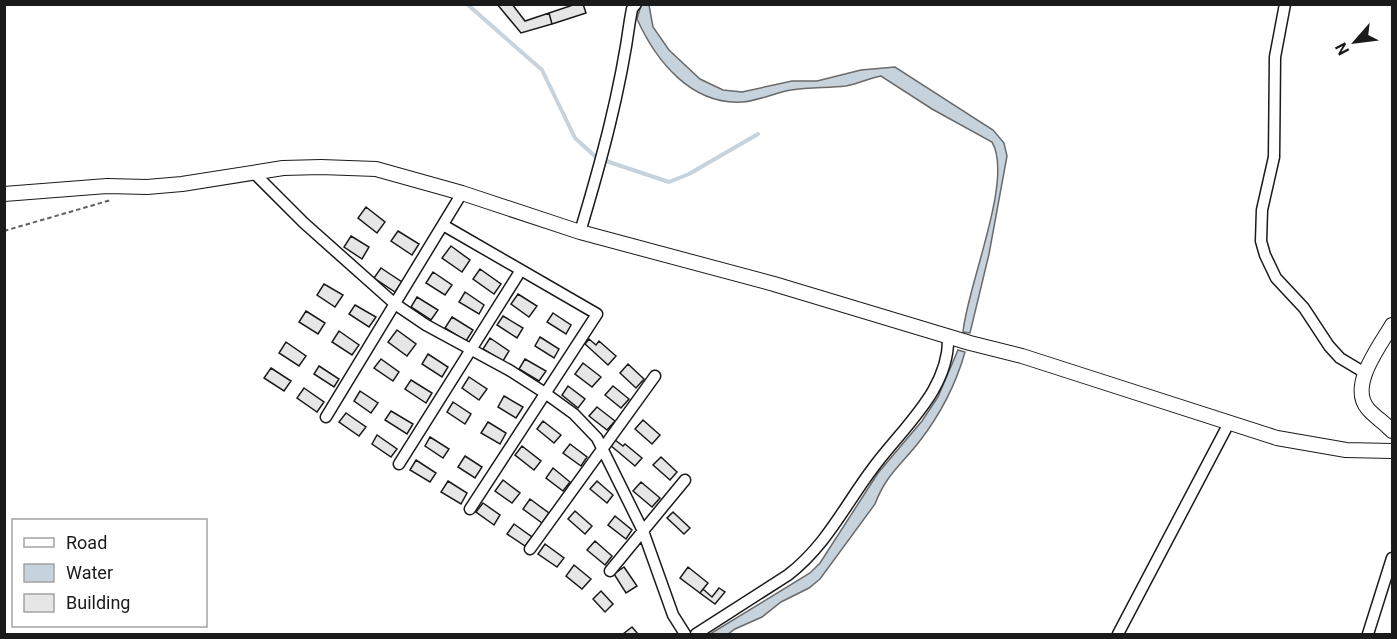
<svg xmlns="http://www.w3.org/2000/svg" width="1397" height="639" font-family="Roboto,sans-serif">
<rect width="100%" height="100%" fill="#fff"/>
<path fill="#c6d2dc" stroke="#6a6a6a" stroke-width="1.5" d="M641 5H649L653 27 669 50 700 79 723 90 742 92 792 81H817L861 70 895 67 993 130 1004 143 1007 156 989 254 970 333 963 332C967 286 1014 179 992 142L932 109 881 76C869 78 858 84 846 86 827 88 809 87 791 90 774 93 758 101 742 102 691 105 656 61 637 19Z
M958 350 965 352C956 384 940 415 919 442 900 466 886 475 875 504L820 579 809 588 781 602 762 617 735 629 728 634H710L810 573 820 563 878 473 922 421 938 397Z"/>
<g fill="none" stroke-linecap="round" stroke-linejoin="round">
<path stroke="#c6d2dc" stroke-width="4" d="M467 4 542 70 575 138 597 158
M606 161 669 182 689 174 758 134"/>
</g>
<path fill="#e6e6e6" stroke="#1a1a1a" stroke-width="1.5" d="M497 4H512L525 21 549 13 552 24 521 33Z
M576 4H583L586 13 552 24 549 13Z
M366 207 385 222 377 233 358 218Z
M398 231 419 244 412 255 391 241Z
M351 236 369 247 362 259 344 247Z
M451 246 470 260 462 272 442 258Z
M381 268 402 282 395 292 374 278Z
M480 269 501 284 494 294 473 279Z
M433 272 452 285 445 295 426 283Z
M324 284 343 295 335 307 317 295Z
M465 292 484 305 479 314 459 302Z
M518 294 537 306 529 317 511 304Z
M417 297 438 310 431 320 411 307Z
M355 305 376 317 369 327 349 314Z
M306 311 325 323 318 334 299 322Z
M553 313 571 325 566 334 547 322Z
M503 316 523 328 517 338 497 325Z
M452 317 473 330 466 341 445 328Z
M397 330 416 344 407 356 388 342Z
M339 331 359 345 352 355 332 342Z
M540 337 559 349 554 358 535 346Z
M490 338 509 351 503 361 483 349Z
M589 339 596 345 599 341 616 356 608 365 585 344Z
M286 342 306 356 299 366 279 353Z
M428 354 448 367 442 377 422 364Z
M381 359 399 372 393 381 374 368Z
M525 359 546 371 539 381 519 369Z
M583 363 601 377 592 387 575 374Z
M628 364 644 379 636 388 620 373Z
M319 366 339 379 334 387 314 374Z
M271 368 291 381 284 391 264 378Z
M469 377 487 389 479 400 462 388Z
M411 380 432 393 426 403 405 389Z
M568 386 585 399 578 408 562 395Z
M613 386 629 399 621 408 605 395Z
M304 388 324 402 317 412 297 398Z
M360 391 378 403 371 413 354 401Z
M504 396 523 407 516 418 498 407Z
M453 402 471 414 465 424 447 412Z
M597 407 615 421 607 430 589 416Z
M391 411 413 424 407 434 385 420Z
M346 413 366 427 359 436 339 422Z
M643 420 660 435 652 444 635 429Z
M543 421 561 435 554 443 537 429Z
M488 422 506 433 500 444 481 433Z
M377 435 397 449 391 457 372 444Z
M430 437 449 449 443 458 425 446Z
M615 440 623 446 625 444 642 458 635 466 610 445Z
M570 444 587 457 581 466 563 453Z
M522 446 541 461 534 470 515 455Z
M465 456 482 467 475 478 458 467Z
M661 457 677 472 670 480 653 465Z
M416 460 436 473 430 482 410 470Z
M553 468 570 482 563 491 546 478Z
M503 480 520 493 512 503 495 491Z
M448 481 467 493 461 504 441 492Z
M597 481 613 495 607 503 590 489Z
M641 482 660 498 652 507 633 491Z
M530 499 549 513 542 523 523 509Z
M483 503 500 515 494 525 476 512Z
M575 511 592 526 585 534 568 519Z
M673 512 690 528 684 534 667 518Z
M615 516 632 530 626 539 608 525Z
M514 524 532 537 525 546 507 534Z
M595 541 612 556 605 565 587 550Z
M545 544 564 558 557 567 538 554Z
M574 565 591 579 582 589 566 576Z
M624 567 637 586 626 593 614 574Z
M688 567 708 583 700 593 680 578Z
M719 588 725 592 715 604 700 593 703 589 712 597Z
M601 591 613 604 605 612 593 599Z
M632 627 638 634H623Z"/>
<g fill="none" stroke-linecap="round" stroke-linejoin="round">
<g stroke="#1a1a1a" stroke-width="13">
<path id="minor" d="M1285 4 1275 57 1274 157 1262 210 1261 241 1265 255 1276 278 1304 308 1329 346 1340 358 1365 373
M253 172 304 223 395 304 426 325 509 370 545 393 574 414 597 438 643 531 673 615 685 634
M443 225 597 314 470 509
M580 232C601 162 620 93 630 20L632 9 636 4
M326 417 462 193
M399 464 521 270
M530 549 655 376
M610 571 685 480
M696 634 788 575C826 546 845 505 873 468 902 428 951 389 948 335
M1118 634 1229 423
M1368 634 1392 558"/>
</g>
<g stroke="#1a1a1a" stroke-width="16">
<path id="tertiary" d="M4 194 107 186 147 187 182 184 283 168 321 167 376 169 462 193 580 232 774 284 970 343 1022 356 1277 438 1346 450 1392 451
M1392 325C1380 346 1348 386 1368 409 1375 417 1385 423 1392 431"/>
</g>
<path stroke="#5f5f5f" stroke-width="2" stroke-dasharray="4.5 3" stroke-linecap="butt" d="M4 231 111 200"/>
<use href="#minor" stroke="#fff" stroke-width="10"/>
<use href="#tertiary" stroke="#fff" stroke-width="14"/>
</g>
<rect width="1397" height="639" fill="none" stroke="#1a1a1a" stroke-width="12"/>
<rect x="12" y="519" width="195" height="108" fill="#ffffff" stroke="#a3a3a3" stroke-width="1.5"/>
<rect x="24" y="538" width="30" height="9" fill="#ffffff" stroke="#a3a3a3" stroke-width="1.5"/>
<text x="66" y="549" font-size="18" fill="#1a1a1a">Road</text>
<rect x="24" y="564" width="30" height="18" fill="#c6d2dc" stroke="#a3a3a3" stroke-width="1.5"/>
<text x="66" y="579" font-size="18" fill="#1a1a1a">Water</text>
<rect x="24" y="594" width="30" height="18" fill="#e6e6e6" stroke="#a3a3a3" stroke-width="1.5"/>
<text x="66" y="609" font-size="18" fill="#1a1a1a">Building</text>
<g transform="translate(1355 42) rotate(242)" stroke="#ffffff" stroke-width="4.5" paint-order="stroke">
<path d="M0-4.5L10 22L0 15L-10 22Z" fill="#1a1a1a"/>
<text y="-9" font-size="16" font-weight="bold" text-anchor="middle" fill="#1a1a1a">N</text>
</g>
</svg>
